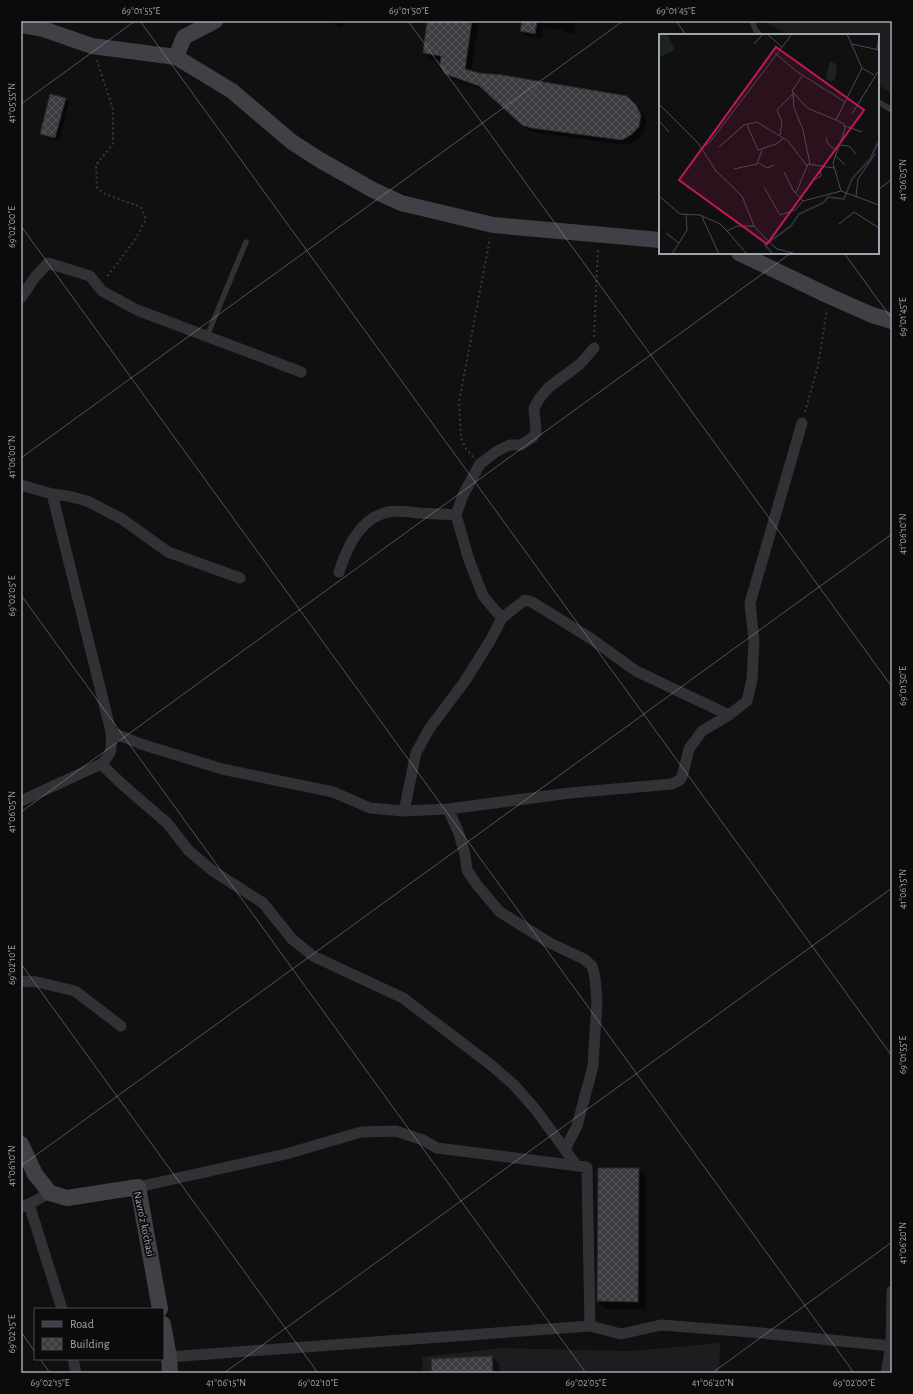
<svg xmlns="http://www.w3.org/2000/svg" width="913" height="1394" font-family="'Alegreya Sans',sans-serif">
<defs>
<pattern id="building-cross-hatch" width="8" height="8" patternUnits="userSpaceOnUse"><rect width="8" height="8" fill="#3d3d41"/><path d="M0 0l8 8M0 8l8-8" fill="none" stroke="#56565a"/></pattern>
</defs>
<rect width="100%" height="100%" fill="#101011"/>
<path fill="#1d1c1e" d="M764 21H892V93L878 85V35H789Z
M720 1343 719 1373H423L422 1357 501 1348 631 1351Z"/>
<path fill="#0007" d="M326 21H345L342 28Z
M428 21H479L471 72 636 105 642 112 646 122 644 132 637 140 628 145 537 133 529 131 486 91 452 79 446 73 441 61 429 59 424 53Z
M523 21H577L574 34 564 32 562 30 543 27 541 39 527 36 521 30Z
M65 99 69 103 59 141 45 137 41 134Z
M599 1169H639L646 1176V1309H605L598 1301Z
M492 1357 499 1364 500 1373H433Z"/>
<path fill="url(#building-cross-hatch)" stroke="#2b2a2d" d="M427 21H472L465 69 479 73 502 75 627 96 636 105 641 115 639 127 631 135 622 140 531 128 522 125 479 86 445 74 440 65 441 56 423 53Z
M522 21H537L535 34 520 31Z
M50 94 66 98 55 138 40 134Z
M598 1168H639L638 1302 597 1301Z
M492 1356 493 1373H432L431 1359Z"/>
<g fill="none" stroke-linecap="round" stroke-linejoin="round">
<path stroke="#38383d" stroke-width="2" stroke-dasharray="2 3" stroke-linecap="butt" d="M97 60 113 109V144L96 165 97 188 105 194 141 207 146 219 135 240 106 278
M594 337 598 249
M805 412 818 366 827 309
M473 457 466 449 461 438 459 402 490 238"/>
<path stroke="#323236" stroke-width="5.5" d="M752 21 755 29 760 35
M878 102 892 110
M207 336 246 242"/>
<path stroke="#323236" stroke-width="11" d="M21 298 35 277 48 263 90 276 102 291 137 310 301 372
M21 485 52 494 68 496 87 501 122 519 168 552 240 578
M339 572C347 547 360 518 388 512 398 510 409 512 419 513 432 514 444 514 456 515
M502 618 483 596 469 560 456 515 463 495 480 464 497 451 510 445H521L533 437 536 432 534 408 539 399 548 388 580 364 594 348
M111 732 141 744 222 769 333 792 370 808 404 811 448 809 570 793 672 784 680 780 682 777 689 749 702 731 729 715 747 701 752 680 754 641 750 603 802 423
M101 764 123 785 167 823 189 851 213 871 263 903 292 939 313 956 403 998 491 1065 514 1085 536 1110 577 1166
M21 801 101 764C113 753 112 747 111 732L52 494
M448 809 458 831 465 854 467 870 477 885 500 912 550 943 584 959 592 966 595 978 597 1001 593 1066 577 1126 565 1149
M404 811 416 753 429 729 465 681 490 641 502 618 525 600 532 602 590 638 636 671 729 715
M21 981 37 982 75 991 121 1026
M138 1187 286 1154 361 1132 396 1131 423 1140 437 1148 586 1167 587 1168 590 1326
M29 1204 62 1309
M21 1207 29 1204 50 1193
M169 1357 590 1326 621 1334 661 1325 751 1332 891 1346
M73 1359 76 1373
M886 1373 891 1346 892 1291"/>
<path stroke="#404046" stroke-width="16" d="M21 25 43 29 92 46 176 57 232 91 292 142 320 160 373 190 401 203 493 225 660 240
M176 57 184 37 215 21
M739 253 829 296 872 315 892 321
M21 1144 35 1174 50 1193 67 1198 138 1187 160 1309
M163 1324 169 1357 170 1373"/>
</g>
<path fill="none" stroke="#a3a4b1" stroke-width="1" stroke-opacity="0.45" d="M140 21 892 1056M408 21 892 687M676 21 686 35M21 104 135 21M878 190 892 179M21 226 854 1373M844 253 892 319M21 458 623 21M21 595 586 1373M21 812 791 253M21 964 318 1373M21 1166 892 534M21 1332 35 1352M40 1359 50 1373M224 1373 892 888M712 1373 892 1242"/>
<g text-anchor="middle" dominant-baseline="central" stroke-width="3.5" stroke-linejoin="round" paint-order="stroke">
<g font-size="11" fill="#a3a4b1" stroke="#0c0b0c">
<text transform="translate(144 1224) rotate(78)">Navro'z ko'chasi</text>
</g>
</g>
<g transform="translate(659 34)">
<rect width="220" height="220" fill="#101011"/>
<path d="M171 27 178 31 176 45 171 48 167 44Z" fill="#1d241f"/>
<path d="M0 0H8L16 16 0 23Z" fill="#1d241f"/>
<path fill="none" stroke="#2b3039" stroke-width="2" d="M114 220 106 211 132 192 140 180 164 169 169 163 185 165 193 145 211 125 220 107"/>
<path fill="none" stroke="#4b4b51" stroke-width="1" d="M108 0 123 13M188 0 203 34 215 41M95 10 104 0M193 10 220 16M218 15 220 2M116 19 137 37 186 68M203 34 177 86 185 90 186 95 174 129 182 157 220 171M143 42 133 57 148 74 177 86M134 58 135 74 144 96 151 130M0 70 39 109 57 137 83 162 95 192 106 204 118 215 138 220M193 80 220 36M0 87 10 98M88 91 99 116 117 110 125 104M186 92 203 98M121 101 123 88 118 76 134 60M167 103 169 110 177 117M180 111 190 112 197 120M60 113 85 91 98 88 129 107 148 132M43 114 51 108 133 0M176 121 186 131M100 129 108 134 115 131M75 135 98 130 103 116M125 138 134 156 144 167 182 157M105 153 121 181 136 176 144 167M148 156 153 147 162 142 161 136 165 133M137 159 149 130 175 134M0 162 21 180 41 181 61 190 68 197 78 192H95M197 162 199 145 216 120M43 183 60 220M180 190 195 178 220 194M68 197 88 220M7 199 20 209M13 220 28 196 27 181"/>
<path fill="#c2185b" fill-opacity="0.15" stroke="#c2185b" stroke-width="2" d="M117 13 205 76 108 210 20 146Z"/>
<rect width="220" height="220" fill="none" stroke="#a3a4b1" stroke-width="2"/>
</g>
<rect width="913" height="1394" fill="none" stroke="#0c0b0c" stroke-width="44"/>
<rect x="34" y="1308" width="130" height="52" fill="#0c0b0c" stroke="#48484e"/>
<rect x="42" y="1321" width="20" height="6" fill="#404046" stroke="#48484e"/>
<text x="70" y="1328" font-size="12" fill="#a3a4b1">Road</text>
<rect x="42" y="1338" width="20" height="12" fill="url(#building-cross-hatch)" stroke="#48484e"/>
<text x="70" y="1348" font-size="12" fill="#a3a4b1">Building</text>
<rect x="22" y="22" width="869" height="1350" fill="none" stroke="#a3a4b1" stroke-width="1.5"/>
<g font-size="10" text-anchor="middle" fill="#a3a4b1">
<text x="141" y="14">69°01'55"E</text>
<text x="409" y="14">69°01'50"E</text>
<text x="676" y="14">69°01'45"E</text>
<text transform="translate(11 103) rotate(-90)" y="4">41°05'55"N</text>
<text transform="translate(902 180) rotate(-90)" y="4">41°06'05"N</text>
<text transform="translate(11 227) rotate(-90)" y="4">69°02'00"E</text>
<text transform="translate(902 317) rotate(-90)" y="4">69°01'45"E</text>
<text transform="translate(11 457) rotate(-90)" y="4">41°06'00"N</text>
<text transform="translate(902 534) rotate(-90)" y="4">41°06'10"N</text>
<text transform="translate(11 596) rotate(-90)" y="4">69°02'05"E</text>
<text transform="translate(902 686) rotate(-90)" y="4">69°01'50"E</text>
<text transform="translate(11 812) rotate(-90)" y="4">41°06'05"N</text>
<text transform="translate(902 889) rotate(-90)" y="4">41°06'15"N</text>
<text transform="translate(11 965) rotate(-90)" y="4">69°02'10"E</text>
<text transform="translate(902 1055) rotate(-90)" y="4">69°01'55"E</text>
<text transform="translate(11 1166) rotate(-90)" y="4">41°06'10"N</text>
<text transform="translate(902 1243) rotate(-90)" y="4">41°06'20"N</text>
<text transform="translate(11 1334) rotate(-90)" y="4">69°02'15"E</text>
<text x="50" y="1386">69°02'15"E</text>
<text x="226" y="1386">41°06'15"N</text>
<text x="318" y="1386">69°02'10"E</text>
<text x="586" y="1386">69°02'05"E</text>
<text x="713" y="1386">41°06'20"N</text>
<text x="854" y="1386">69°02'00"E</text>
</g>
</svg>
